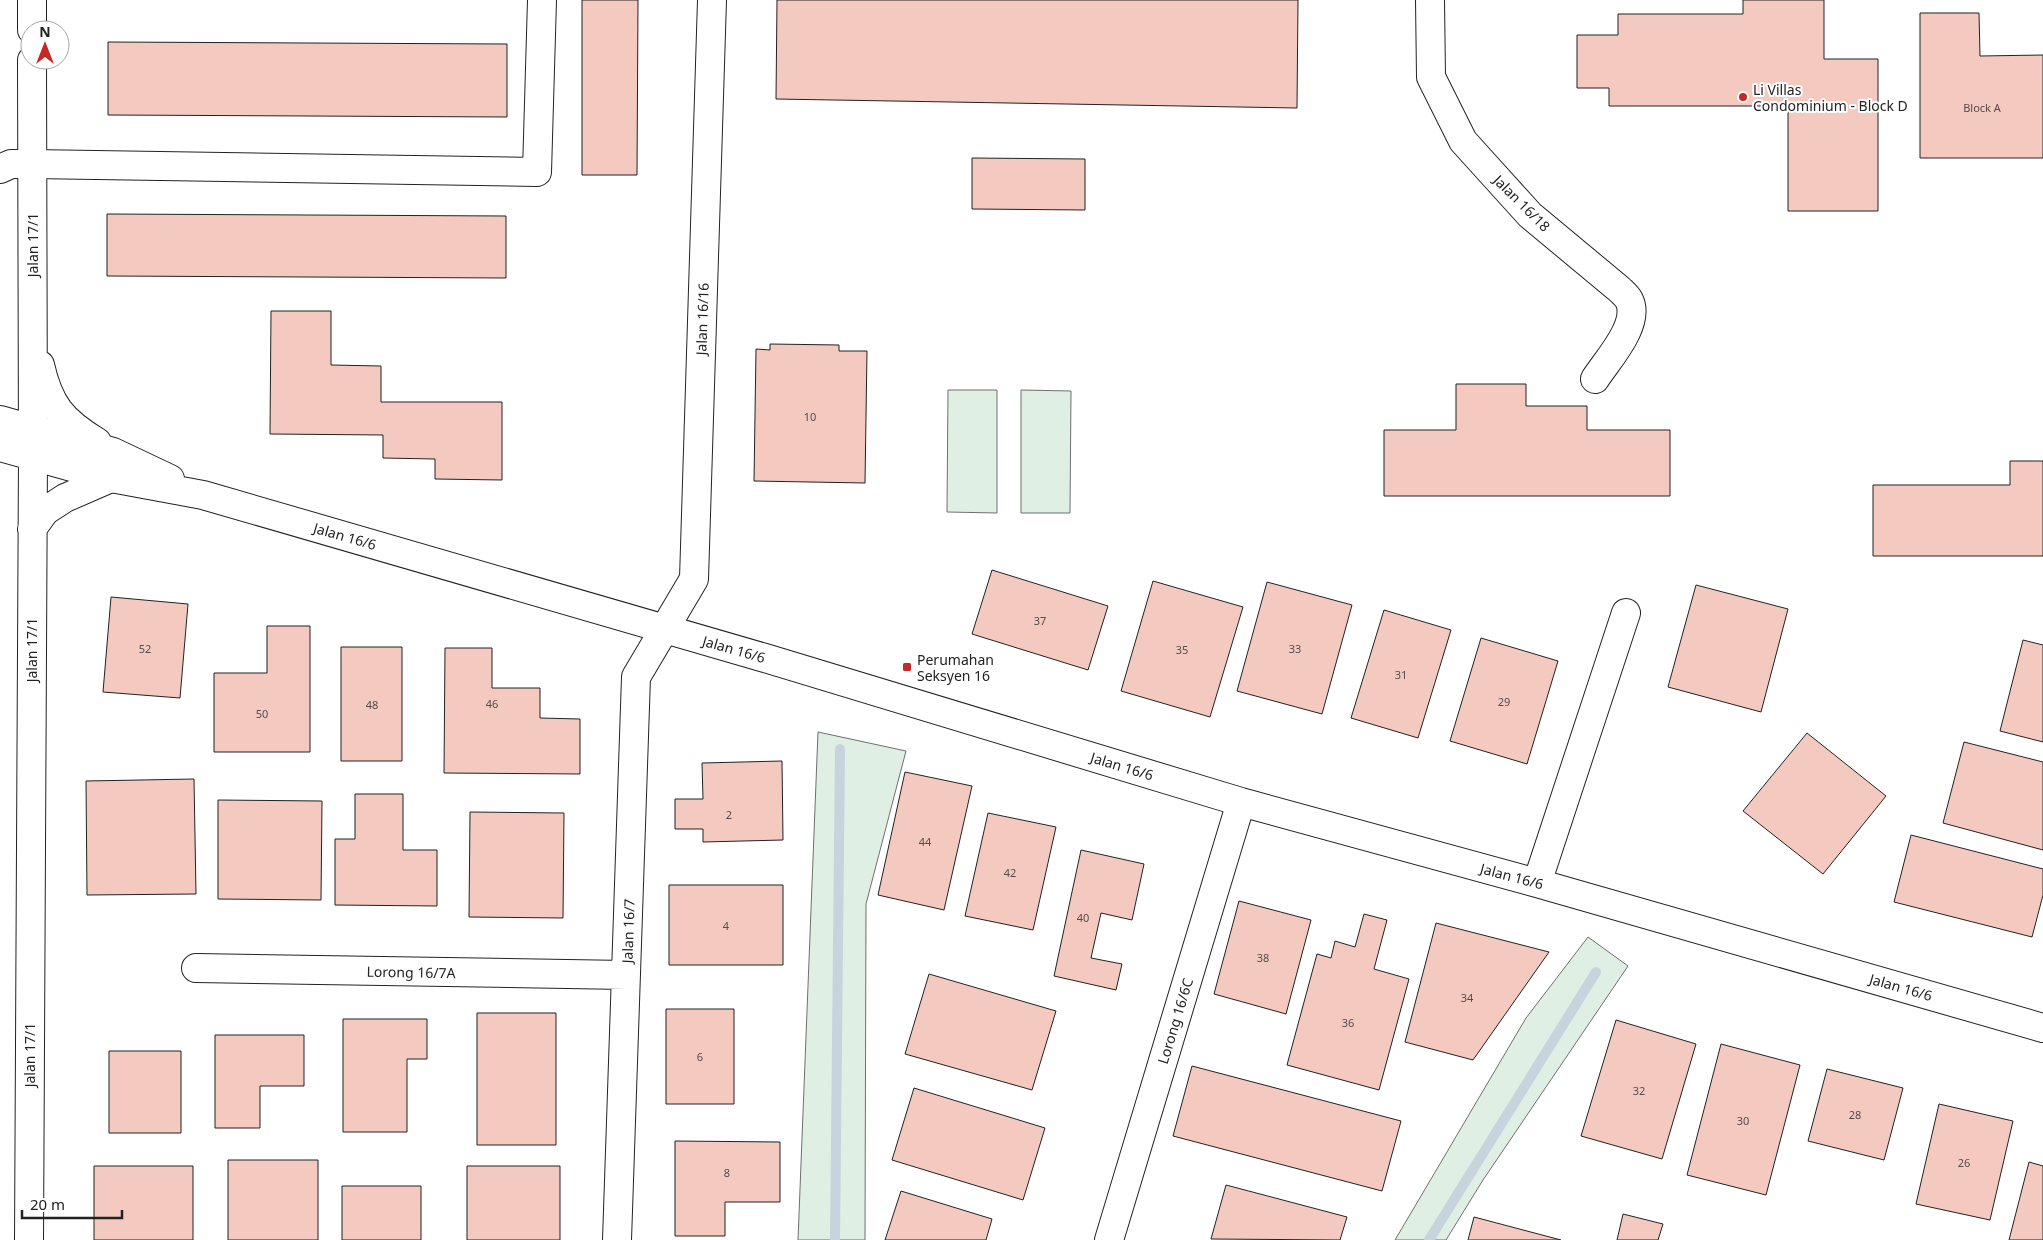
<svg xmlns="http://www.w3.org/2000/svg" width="2043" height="1240" font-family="'Noto Sans',sans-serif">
<rect width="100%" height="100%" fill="#fff"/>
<path fill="#e0efe3" stroke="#6f6f6f" d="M948 390H997V513L947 512Z
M1021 390 1071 391 1070 513H1021Z
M818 732 906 751 866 904 865 1240H798Z
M1588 937 1628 966 1483 1180 1446 1240H1395L1526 1018Z"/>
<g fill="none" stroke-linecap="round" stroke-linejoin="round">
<path stroke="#c7d3dd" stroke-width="10" d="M835 1240 840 749
M1429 1240 1596 972"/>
</g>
<path fill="#f3c9c0" stroke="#222" d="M582 0H638L637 175H582Z
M777 0H1298L1297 108 776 99Z
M1743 0H1824V59H1878V211H1788V106H1609V88H1577V35H1618V14H1743Z
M1920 13H1979L1980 56 2043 55V158H1920Z
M108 42 507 44V117L108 115Z
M972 158 1085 159V210L972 209Z
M107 214 506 216V278L107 276Z
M271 311H331V365L381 366V402H502V480L435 479V459L383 458V435L270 434Z
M770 344 839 345V351H867L865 483 754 481 756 349 770 350Z
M1456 384H1526V406H1587V430H1670V496H1384V430H1456Z
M2010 461H2043V556H1873V485H2010Z
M992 570 1108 606 1088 670 972 634Z
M1153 581 1243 607 1210 717 1121 691Z
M1267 582 1352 605 1322 714 1237 691Z
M1696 585 1788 609 1761 712 1668 687Z
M111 597 188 604 180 698 103 692Z
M1384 610 1451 630 1418 738 1351 718Z
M267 626H310V752H214V673H267Z
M1481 638 1558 661 1527 764 1450 741Z
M2023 640 2043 645V742L2000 731Z
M341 647H402V761H341Z
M445 648H492V688H540V718L580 719V774L444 773Z
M1807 733 1886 796 1823 874 1743 811Z
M1964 742 2043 762V850L1943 823Z
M782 761 783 840 703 842V829H675V799H703L702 763Z
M905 772 972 786 944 910 878 895Z
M194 779 196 894 87 895 86 781Z
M355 794H403V850H437V906L335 905V839H355Z
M218 800 322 801 321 900 218 899Z
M470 812 564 813 563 918 469 917Z
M988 813 1056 827 1033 930 965 916Z
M1911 835 2043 869V895L2032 937 1894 902Z
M1081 850 1144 864 1132 920 1101 913 1091 958 1122 964 1116 990 1054 976Z
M669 885H783V965H669Z
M1239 901 1311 920 1286 1014 1214 994Z
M1364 914 1387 920 1374 969 1409 979 1379 1090 1287 1065 1317 954 1331 958 1335 941 1355 947Z
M1436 923 1549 952 1473 1060 1405 1042Z
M929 974 1056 1011 1032 1090 905 1054Z
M666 1009H734V1104H666Z
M477 1013H556V1145H477Z
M343 1019H427V1059H407V1132H343Z
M1616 1020 1696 1044 1662 1159 1581 1136Z
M215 1035H304V1086H260V1128H215Z
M1721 1044 1800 1065 1766 1195 1687 1175Z
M109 1051H181V1133H109Z
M1192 1066 1401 1121 1382 1191 1173 1136Z
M1827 1069 1903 1088 1884 1160 1808 1141Z
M914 1088 1045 1128 1023 1200 892 1160Z
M1939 1104 2013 1121 1990 1220 1916 1204Z
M675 1141 780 1142V1202H725V1236H675Z
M228 1160H318V1240H228Z
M2029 1162 2043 1166V1240H2009Z
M94 1166H193V1240H94Z
M467 1166H560V1240H467Z
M1226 1185 1347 1217 1340 1240 1211 1239Z
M342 1186H421V1240H342Z
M901 1191 992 1219 986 1240H885Z
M1623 1214 1663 1224 1658 1240H1617Z
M1474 1217 1561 1240H1468Z"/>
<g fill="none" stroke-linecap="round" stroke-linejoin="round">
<g stroke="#222" stroke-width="30">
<path id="minor" d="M1430 0 1431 77 1463 141 1530 215 1619 289C1622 292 1627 296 1629 300 1641 324 1608 359 1595 379
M32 30V0
M0 169 11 164H32L537 172 542 0
M40 365C49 405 62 421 97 442
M0 420 113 452 170 479
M0 447 111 478 203 495 765 658 1241 802 1537 883 2043 1028
M32 529 45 511 65 498 111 478
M1537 883 1626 613
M196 968 626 975
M29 1240 33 456 32 60
M617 1240 636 677 694 579 712 0
M1109 1240 1241 802"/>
</g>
<use href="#minor" stroke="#fff" stroke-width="28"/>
</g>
<g fill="#c62828" stroke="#fff" stroke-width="2">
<circle cx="1743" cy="97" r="5"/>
<rect x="902" y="662" width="10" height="10" rx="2.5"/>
</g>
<g text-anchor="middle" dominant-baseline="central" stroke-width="4" stroke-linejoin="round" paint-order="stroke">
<g font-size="11" fill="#564c4a">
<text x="1982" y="107">Block A</text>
<text x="810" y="416">10</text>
<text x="1040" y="620">37</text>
<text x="145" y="648">52</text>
<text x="1295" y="648">33</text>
<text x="1182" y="649">35</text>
<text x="1401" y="674">31</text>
<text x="1504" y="701">29</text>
<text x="492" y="703">46</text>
<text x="372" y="704">48</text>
<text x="262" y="713">50</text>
<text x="729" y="814">2</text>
<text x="925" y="841">44</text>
<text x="1010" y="872">42</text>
<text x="1083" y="917">40</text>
<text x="726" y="925">4</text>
<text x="1263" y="957">38</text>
<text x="1467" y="997">34</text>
<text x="1348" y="1022">36</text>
<text x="700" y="1056">6</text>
<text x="1639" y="1090">32</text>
<text x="1855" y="1114">28</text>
<text x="1743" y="1120">30</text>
<text x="1964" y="1162">26</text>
<text x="727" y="1172">8</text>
</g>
<g font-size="14" fill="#222" stroke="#fff" text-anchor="start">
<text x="1753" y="89">Li Villas<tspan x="1753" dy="16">Condominium - Block D</tspan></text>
<text x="917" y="659">Perumahan<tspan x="917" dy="16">Seksyen 16</tspan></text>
</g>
<g font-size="14" fill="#222" stroke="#fff">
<text transform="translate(1522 203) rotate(45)">Jalan 16/18</text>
<text transform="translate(32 245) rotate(-90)">Jalan 17/1</text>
<text transform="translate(702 319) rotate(-88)">Jalan 16/16</text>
<text transform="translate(345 536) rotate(16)">Jalan 16/6</text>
<text transform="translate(734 649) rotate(16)">Jalan 16/6</text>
<text transform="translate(31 650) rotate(-90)">Jalan 17/1</text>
<text transform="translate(1122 766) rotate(17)">Jalan 16/6</text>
<text transform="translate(1512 876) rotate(15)">Jalan 16/6</text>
<text transform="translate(628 931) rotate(-88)">Jalan 16/7</text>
<text transform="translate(411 972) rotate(1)">Lorong 16/7A</text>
<text transform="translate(1901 987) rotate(16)">Jalan 16/6</text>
<text transform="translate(1175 1021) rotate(-73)">Lorong 16/6C</text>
<text transform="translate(29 1055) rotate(-90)">Jalan 17/1</text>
</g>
</g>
<g transform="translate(45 45)"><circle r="24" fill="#ffffff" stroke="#a7a7a7"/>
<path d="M0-4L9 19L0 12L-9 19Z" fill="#c62828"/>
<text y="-8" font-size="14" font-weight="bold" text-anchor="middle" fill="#222222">N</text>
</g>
<path d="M22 1210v8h100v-8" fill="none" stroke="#222222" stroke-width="2.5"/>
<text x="30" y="1210" font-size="15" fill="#222222" stroke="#ffffff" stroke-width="4" paint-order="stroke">20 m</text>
</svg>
